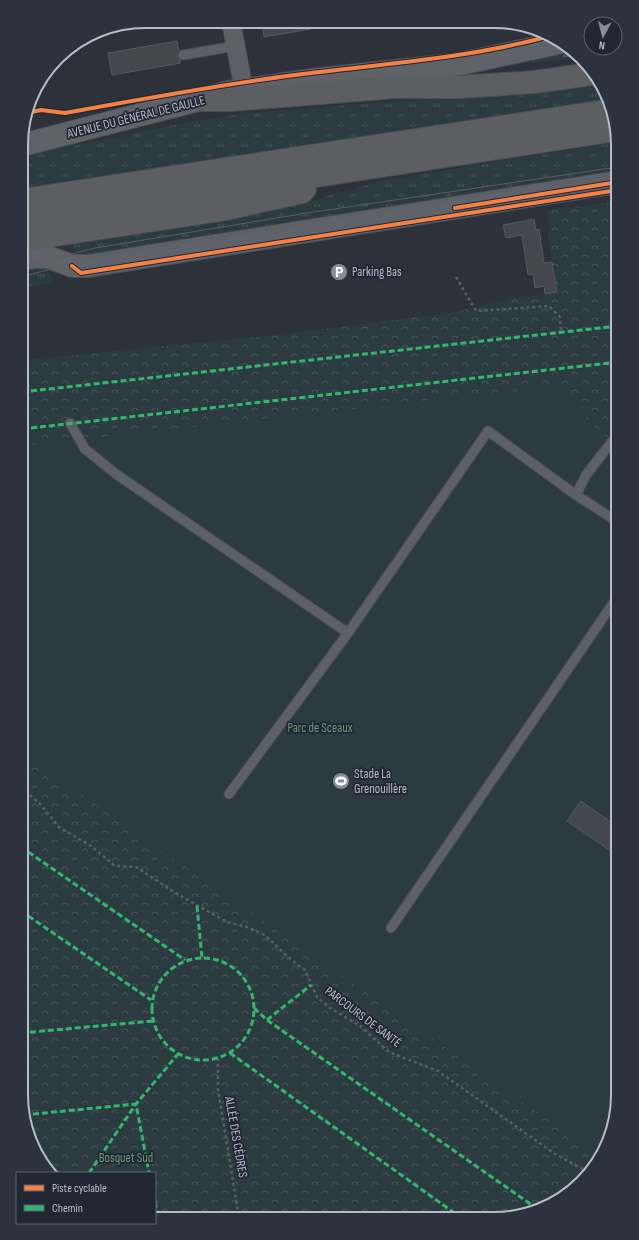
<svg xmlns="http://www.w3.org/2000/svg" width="639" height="1240" font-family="'Sofia Sans Condensed',sans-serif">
<defs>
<pattern id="grass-tufts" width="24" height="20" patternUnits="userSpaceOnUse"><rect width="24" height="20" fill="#2b3b3f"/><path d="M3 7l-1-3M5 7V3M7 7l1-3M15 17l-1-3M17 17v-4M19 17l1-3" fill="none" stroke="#485559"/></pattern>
<pattern id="forest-firs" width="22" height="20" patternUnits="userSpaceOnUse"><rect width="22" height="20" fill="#2b3b3f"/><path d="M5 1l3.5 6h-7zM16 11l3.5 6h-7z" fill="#485559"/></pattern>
<pattern id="park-crowns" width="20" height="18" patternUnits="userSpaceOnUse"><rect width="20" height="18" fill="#2b3b3f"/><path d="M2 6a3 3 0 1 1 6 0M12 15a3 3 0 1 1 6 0" fill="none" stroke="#485559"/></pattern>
</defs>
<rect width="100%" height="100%" fill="#2d3139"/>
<path fill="url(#grass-tufts)" d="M594 79 608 100 22 193V156L194 121 247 113 438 98Z
M618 142V178L83 257 71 248 70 244 220 221 303 203 384 180Z
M22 263 47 268 51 273 52 283 22 288Z"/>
<path fill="url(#forest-firs)" d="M570 49 576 52 580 58 526 63Z"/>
<path fill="url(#park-crowns)" d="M618 201V1104L609 1142 592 1171 563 1198 534 1213 494 1219 155 1218V1173H53L27 1135 21 1095 22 360 276 335 449 313 515 298 558 293 547 231 550 230 547 211Z"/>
<path fill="#2b3b3f" d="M568 385 570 404H574L598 431 618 443V1104L609 1142 601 1156 21 752 22 446Z"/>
<path fill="#44474e" stroke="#555961" d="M262 22H310L311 29 264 37Z
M177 41 179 51 177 56 181 63 112 75 108 53Z
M534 219 536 230 539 229 544 263 552 262 557 292 545 294 544 286 535 288 533 274 528 275 522 235 506 238 503 225Z
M581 801 618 827V856L567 821Z"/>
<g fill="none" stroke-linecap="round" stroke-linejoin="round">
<g stroke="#494c52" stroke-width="11">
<path id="lane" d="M183 55 235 46
M615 183 618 200
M70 423 85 449 116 474 348 633 229 794
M618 522 576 495 586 475 618 434
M348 633 488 431 576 495
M391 928 618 596"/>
</g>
<g stroke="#494c52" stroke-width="20">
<path id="street" d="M231 22 244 90"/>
</g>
<g stroke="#4b4e56" stroke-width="24">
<path id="primary" d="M22 145 229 92 312 80 460 64 558 43
M22 259 35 257H48L72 266H88L618 182"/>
</g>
<g stroke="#4a4d55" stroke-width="24">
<path id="highway" d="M204 100H231L396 87H458L535 82 591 74
M22 200 612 110
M22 221 616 130
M22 240 226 209 302 192 305 189"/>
</g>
<path stroke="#5b5f64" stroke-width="2.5" stroke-dasharray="3 3" stroke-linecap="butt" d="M456 277 476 311 549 306 560 317 561 333
M21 787 40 804 59 827 91 846 115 866 136 867 179 895 227 922 247 927 265 935 289 958 305 970 317 997 330 1008 360 1026 389 1052 438 1071 555 1154 590 1173
M218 1058V1090L239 1218"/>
<use href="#lane" stroke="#5d6067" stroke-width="9"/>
<use href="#street" stroke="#5d6067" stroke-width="18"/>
<use href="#primary" stroke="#5f6269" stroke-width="22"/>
<use href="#highway" stroke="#5c5e61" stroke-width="22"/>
<path stroke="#5b5e64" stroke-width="1" d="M22 267 95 248 307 213 618 167
M22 277 96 256 546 184 618 175"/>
<path stroke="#33b770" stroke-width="3" stroke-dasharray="6 3" stroke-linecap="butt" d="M22 392 618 326
M22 429 618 362
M21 847 185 960
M197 906 202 958
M21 911 151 1000
M152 1009a51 51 0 1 1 102 0a51 51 0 1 1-102 0Z
M254 1008 267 1020 539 1210
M267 1020 311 985
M21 1033 153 1021
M230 1053 463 1219
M24 1115 136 1104 149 1173
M89 1173 136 1104 178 1054
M155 1202 158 1218"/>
<g stroke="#212633" stroke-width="6">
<path id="cycleway" d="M27 113 41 110 65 113C142 99 218 85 295 75 379 64 465 59 546 37
M455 208 618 182
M72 266 81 273 618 190"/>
</g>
<use href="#cycleway" stroke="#f48246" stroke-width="4"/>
</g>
<defs>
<g id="parking-disc" transform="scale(0.9)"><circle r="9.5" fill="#878c97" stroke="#212633"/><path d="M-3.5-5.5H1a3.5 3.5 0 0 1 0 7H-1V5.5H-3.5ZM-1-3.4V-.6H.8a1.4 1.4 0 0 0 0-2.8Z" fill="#fff"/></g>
<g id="stadium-disc" transform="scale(0.9)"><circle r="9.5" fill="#878c97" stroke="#212633"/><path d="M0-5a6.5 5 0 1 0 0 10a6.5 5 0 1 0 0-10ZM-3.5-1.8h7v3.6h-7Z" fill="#fff"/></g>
</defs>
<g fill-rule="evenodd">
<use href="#parking-disc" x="339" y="272"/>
<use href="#stadium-disc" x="341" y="781"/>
</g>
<g text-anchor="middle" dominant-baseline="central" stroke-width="3.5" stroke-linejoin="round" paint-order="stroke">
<g font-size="13" fill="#b8bdc9" stroke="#212633">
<text transform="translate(136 117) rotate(-14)">AVENUE DU GÉNÉRAL DE GAULLE</text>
<text transform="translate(363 1017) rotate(37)">PARCOURS DE SANTÉ</text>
<text transform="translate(236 1137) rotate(80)">ALLÉE DES CÈDRES</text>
</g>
<g font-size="13" fill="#b8bdc9" stroke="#212633" text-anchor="start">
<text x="352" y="272">Parking Bas</text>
<text x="354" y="774">Stade La<tspan x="354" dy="15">Grenouillère</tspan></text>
</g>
<g font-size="13" fill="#72977f" stroke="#212633">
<text x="320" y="728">Parc de Sceaux</text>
<text x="126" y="1158">Bosquet Sud</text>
</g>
</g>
<path d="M0 0H639V1240H0ZM145 28H494A117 117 0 0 1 611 145V1095A117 117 0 0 1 494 1212H145A117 117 0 0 1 28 1095V145A117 117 0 0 1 145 28Z" fill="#2d323f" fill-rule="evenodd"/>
<path fill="none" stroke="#b8bdc9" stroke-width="2" d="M145 28H494A117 117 0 0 1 611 145V1095A117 117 0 0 1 494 1212H145A117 117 0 0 1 28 1095V145A117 117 0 0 1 145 28Z"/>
<rect x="16" y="1172" width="140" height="52" fill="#212633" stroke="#5d626f"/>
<rect x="24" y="1185" width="20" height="6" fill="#f48246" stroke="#5d626f"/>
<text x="52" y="1192" font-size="12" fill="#b8bdc9">Piste cyclable</text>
<rect x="24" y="1205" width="20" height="6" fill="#33b770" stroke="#5d626f"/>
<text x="52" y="1212" font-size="12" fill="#b8bdc9">Chemin</text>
<g transform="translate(603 36) rotate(187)"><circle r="19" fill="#212633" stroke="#5d626f"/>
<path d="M0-3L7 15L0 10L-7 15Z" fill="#878c97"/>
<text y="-6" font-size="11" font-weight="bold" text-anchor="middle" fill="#b8bdc9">N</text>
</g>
</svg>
